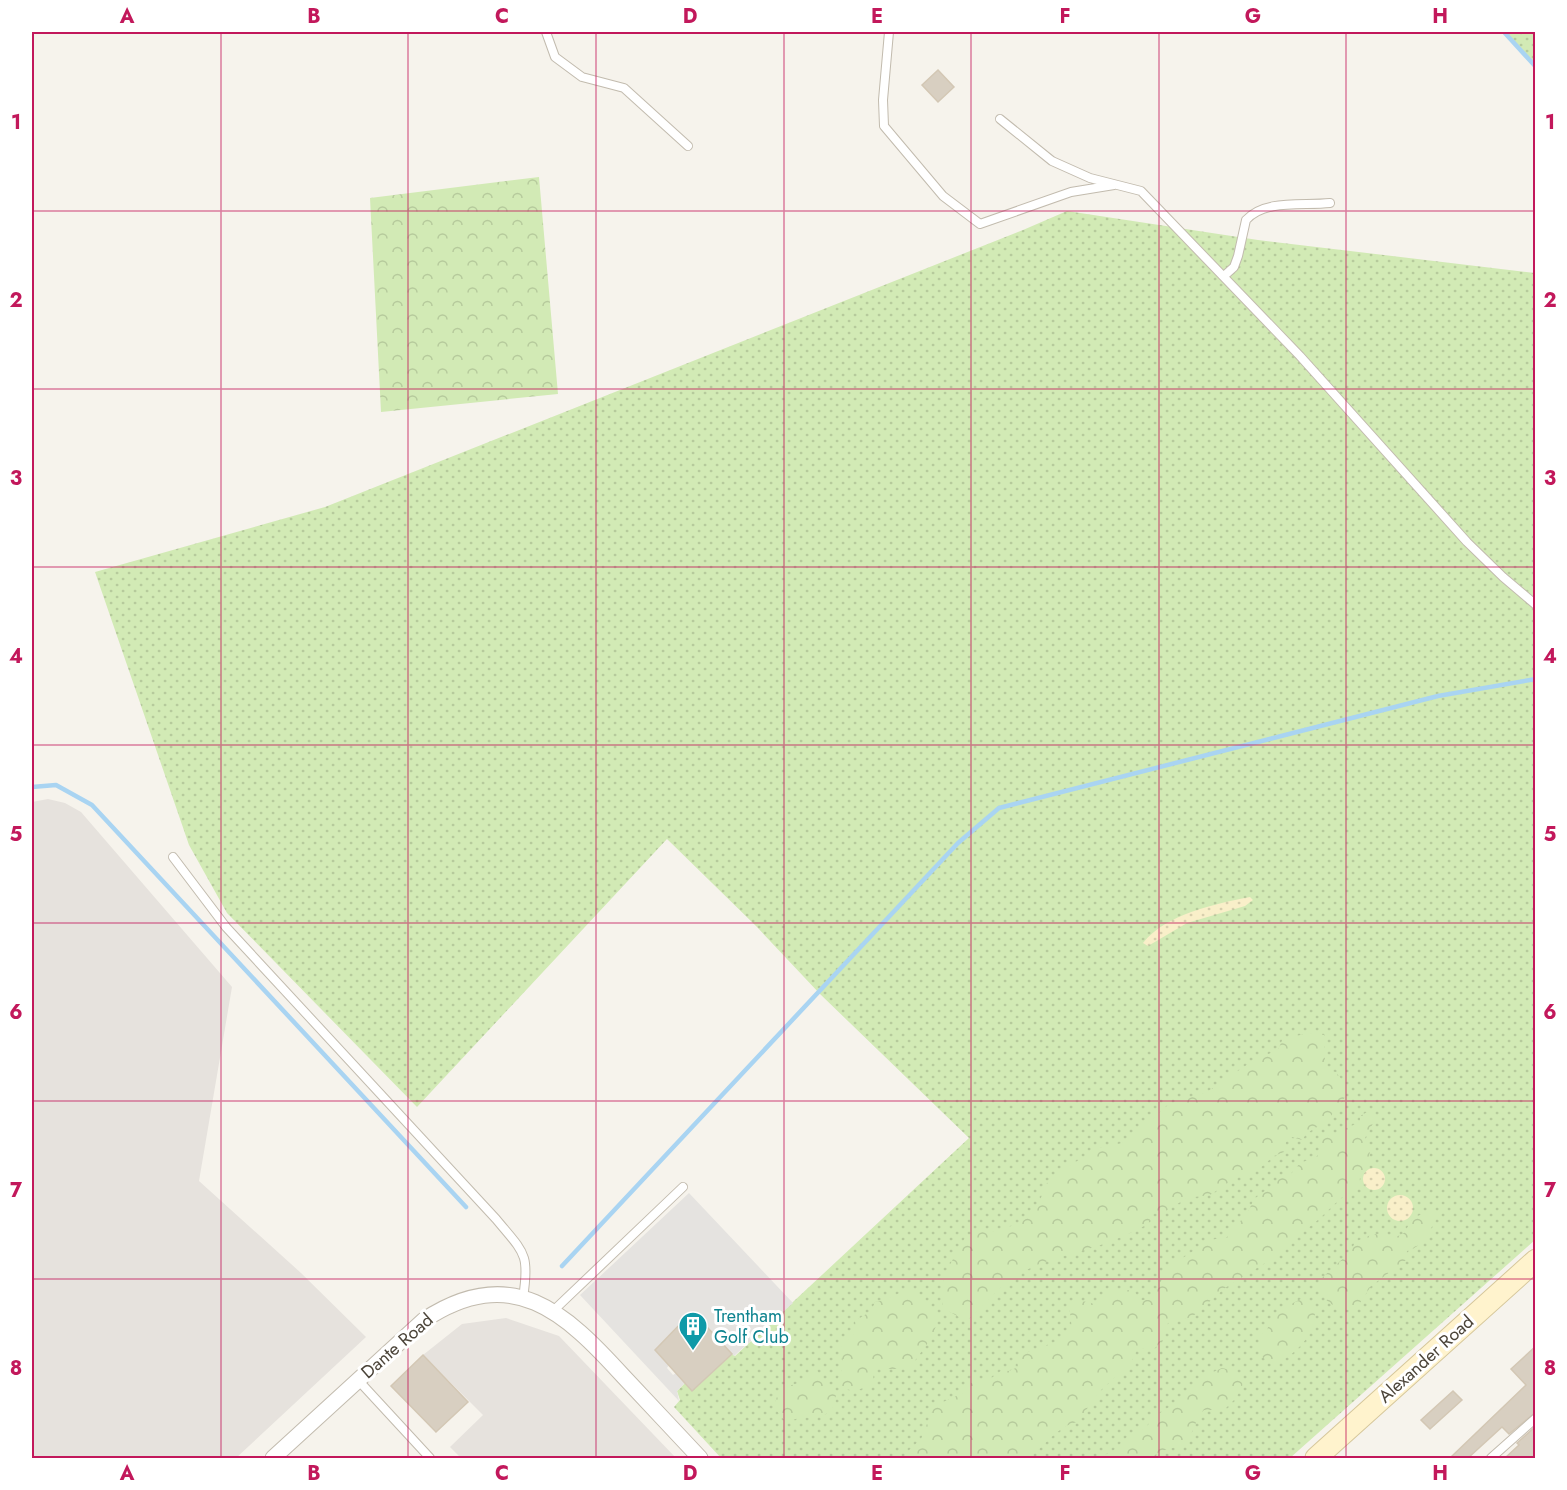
<svg xmlns="http://www.w3.org/2000/svg" width="1567" height="1490" font-family="Jost,sans-serif">
<defs>
<pattern id="grass-dots" width="8" height="8" patternUnits="userSpaceOnUse" patternTransform="scale(1.5)"><rect width="8" height="8" fill="#d2eab5"/><path d="M2 2h.1M6 6h.1" fill="none" stroke="#b6ca9c" stroke-width="1.8" stroke-linecap="round"/></pattern>
<pattern id="forest-crowns" width="20" height="18" patternUnits="userSpaceOnUse" patternTransform="scale(1.5)"><rect width="20" height="18" fill="#d2eab5"/><path d="M2 6a3 3 0 1 1 6 0M12 15a3 3 0 1 1 6 0" fill="none" stroke="#b6ca9c"/></pattern>
<pattern id="sand-dots" width="8" height="8" patternUnits="userSpaceOnUse" patternTransform="scale(1.5)"><rect width="8" height="8" fill="#f9efc9"/><path d="M2 2h.1M6 6h.1" fill="none" stroke="#d7cead" stroke-width="1.8" stroke-linecap="round"/></pattern>
</defs>
<rect width="100%" height="100%" fill="#f6f3ec"/>
<path fill="#e6e2dd" d="M48 799 65 803 81 812 232 987 199 1181 301 1273 366 1337 236 1458H32V802Z
M506 1318 559 1336 676 1458H461L450 1447 483 1415 423 1355 462 1324Z"/>
<path fill="url(#grass-dots)" d="M1503 32H1535V67Z
M1067 211 1258 240 1535 273V1240L1290 1458H721L674 1407 680 1400 677 1391 685 1383 693 1390 732 1354 735 1356 969 1138 820 994 756 926 667 839 417 1107 227 913 189 845 95 572 325 507 1023 230Z"/>
<path fill="url(#forest-crowns)" d="M539 177 558 394 381 412 370 198Z
M1318 1032 1324 1035 1325 1063 1329 1071 1336 1072 1344 1083 1346 1096 1327 1121 1307 1133 1302 1140 1292 1137 1286 1142 1284 1152 1274 1156 1254 1173 1237 1177 1210 1195 1187 1198 1166 1211 1152 1214 1148 1224C1129 1234 1109 1243 1088 1249 1064 1256 1039 1262 1017 1275 996 1288 985 1307 966 1321L943 1308 941 1292 943 1282 948 1268 966 1236 983 1230 998 1232 1024 1220 1039 1203 1046 1184 1072 1164 1099 1148 1127 1142 1169 1104 1207 1092 1254 1060 1278 1050 1283 1038Z
M1369 1111 1374 1114 1376 1118 1365 1138 1366 1146 1370 1150 1368 1170 1360 1177C1360 1180 1359 1185 1356 1189 1352 1193 1344 1196 1340 1199 1331 1207 1320 1219 1312 1225 1301 1233 1287 1241 1281 1253L1225 1288 1192 1317 1168 1323 1163 1340 1155 1348 1137 1349 1131 1363 1102 1389 1077 1422C1058 1426 1044 1446 1029 1458H906V1453L921 1439 934 1406 963 1393 973 1381 990 1379 1002 1370 1009 1371 1018 1367 1017 1360C1033 1344 1059 1347 1072 1330L1069 1304 1078 1300 1095 1304C1106 1290 1117 1288 1134 1291L1140 1300H1150L1169 1267 1210 1240 1227 1237 1248 1212 1254 1199 1274 1184 1279 1177 1290 1175 1300 1163 1316 1157 1321 1151 1320 1142 1326 1136C1332 1135 1355 1125 1360 1121V1116Z
M1427 1212H1436L1438 1216C1429 1230 1425 1246 1407 1251L1406 1260 1371 1286 1356 1309C1340 1312 1330 1305 1320 1293L1322 1278 1351 1251 1355 1242 1373 1234 1398 1236 1404 1233 1413 1218Z
M910 1289 915 1296 932 1307 937 1323 932 1337 909 1369H874L873 1381C860 1392 848 1395 837 1381L844 1365 840 1349 843 1342 851 1338 856 1330 855 1321 871 1311 875 1302C889 1300 897 1293 910 1289Z
M1301 1299 1309 1300C1312 1306 1316 1313 1315 1319 1314 1335 1292 1358 1277 1362 1270 1364 1265 1359 1260 1355L1261 1334 1267 1331C1269 1317 1288 1305 1301 1299Z
M1222 1368 1235 1371 1243 1381 1242 1387 1235 1399 1224 1410H1204C1195 1418 1194 1434 1185 1442 1176 1450 1158 1448 1153 1458H1099L1114 1450 1128 1436 1147 1427 1151 1419 1163 1411 1193 1392 1200 1378Z
M817 1371 836 1393 835 1405C819 1427 806 1411 790 1422L784 1420 774 1407C780 1381 788 1389 806 1380 811 1377 811 1373 817 1371Z"/>
<path fill="url(#sand-dots)" d="M1250 897 1253 900 1245 906 1187 923 1148 946 1143 943C1166 914 1215 904 1250 897Z
M1363 1179a11 11 0 1 1 22 0a11 11 0 1 1-22 0Z
M1387 1208a13 13 0 1 1 26 0a13 13 0 1 1-26 0Z"/>
<path fill="#e5e3e0" d="M689 1193 793 1303 734 1356 695 1314 683 1325 680 1323 655 1350 669 1365 667 1368 673 1375 676 1373 685 1383 677 1391 679 1401 580 1295Z"/>
<g fill="none" stroke-linecap="round" stroke-linejoin="round">
<path stroke="#a9d4f2" stroke-width="4.5" d="M1504 32 1536 67
M32 787 56 785 92 805 466 1207
M562 1266 958 843 999 808 1438 696 1536 679"/>
</g>
<path fill="#d8cfc1" stroke="#d3c7b4" stroke-width="1.5" d="M938 70 954 87 938 102 922 85Z
M695 1314 732 1354 692 1391 655 1350 681 1323 683 1325Z
M1536 1346V1412L1509 1434 1502 1427 1468 1458H1450L1526 1385 1511 1369Z
M423 1355 468 1402 436 1432 391 1386Z
M1453 1391 1462 1400 1430 1429 1421 1420Z
M1536 1426V1458H1505L1519 1445 1517 1443Z"/>
<g fill="none" stroke-linecap="round" stroke-linejoin="round">
<g stroke="#c2bbae" stroke-width="10">
<path id="lane" d="M546 32 555 57 582 77 624 88 688 146
M889 32 883 100 884 126 943 196 980 224 1071 192 1114 185
M1000 119 1052 161 1090 178 1141 191 1300 356 1467 542 1503 577 1536 605
M1224 276 1234 267 1238 256 1246 220C1265 199 1302 206 1330 203
M173 857 226 927 496 1219C524 1253 530 1253 523 1298
M553 1311 683 1187
M358 1380 430 1458
M1491 1458 1536 1418"/>
</g>
<g stroke="#c2bbae" stroke-width="17">
<path id="street" d="M273 1458 424 1320C512 1262 565 1312 624 1377 649 1404 675 1431 700 1458"/>
</g>
<g stroke="#d6c79b" stroke-width="23">
<path id="secondary" d="M1316 1458 1536 1260"/>
</g>
<use href="#lane" stroke="#fff" stroke-width="8"/>
<use href="#street" stroke="#fff" stroke-width="15"/>
<use href="#secondary" stroke="#fff3cd" stroke-width="21"/>
</g>
<path fill="none" stroke="#c2185b" stroke-width="1.5" stroke-opacity="0.55" d="M221 32V1458M408 32V1458M596 32V1458M784 32V1458M971 32V1458M1159 32V1458M1346 32V1458M32 211H1536M32 389H1536M32 567H1536M32 745H1536M32 923H1536M32 1101H1536M32 1279H1536"/>
<defs>
<g id="building-pin" transform="scale(1.5)"><path d="M0 17L-7.5 6A9.5 9.5 0 1 1 7.5 6Z" fill="#0f9aa8" stroke="#fff"/><path d="M-4-6H4V6H1V3H-1V6H-4ZM-2.5-4.3h1.7v1.8h-1.7ZM.8-4.3h1.7v1.8H.8ZM-2.5-1h1.7V.8h-1.7ZM.8-1h1.7V.8H.8Z" fill="#fff"/></g>
</defs>
<g fill-rule="evenodd">
<use href="#building-pin" x="693" y="1326"/>
</g>
<g text-anchor="middle" dominant-baseline="central" stroke-width="6" stroke-linejoin="round" paint-order="stroke">
<g font-size="18" fill="#0d838f" stroke="#fff" text-anchor="start">
<text x="714" y="1316">Trentham<tspan x="714" dy="21">Golf Club</tspan></text>
</g>
<g font-size="18" fill="#4b4439" stroke="#fff">
<text transform="translate(397 1346) rotate(-41)">Dante Road</text>
<text transform="translate(1426 1359) rotate(-42)">Alexander Road</text>
</g>
</g>
<rect width="1567" height="1490" fill="none" stroke="#ffffff" stroke-width="66"/>
<rect x="33" y="33" width="1501" height="1424" fill="none" stroke="#c2185b" stroke-width="2"/>
<g font-size="20" text-anchor="middle" font-weight="bold" fill="#c2185b">
<text x="127" y="23">A</text>
<text x="314" y="23">B</text>
<text x="502" y="23">C</text>
<text x="690" y="23">D</text>
<text x="877" y="23">E</text>
<text x="1065" y="23">F</text>
<text x="1253" y="23">G</text>
<text x="1440" y="23">H</text>
<text x="16" y="129">1</text>
<text x="1550" y="129">1</text>
<text x="16" y="307">2</text>
<text x="1550" y="307">2</text>
<text x="16" y="485">3</text>
<text x="1550" y="485">3</text>
<text x="16" y="663">4</text>
<text x="1550" y="663">4</text>
<text x="16" y="841">5</text>
<text x="1550" y="841">5</text>
<text x="16" y="1019">6</text>
<text x="1550" y="1019">6</text>
<text x="16" y="1197">7</text>
<text x="1550" y="1197">7</text>
<text x="16" y="1375">8</text>
<text x="1550" y="1375">8</text>
<text x="127" y="1480">A</text>
<text x="314" y="1480">B</text>
<text x="502" y="1480">C</text>
<text x="690" y="1480">D</text>
<text x="877" y="1480">E</text>
<text x="1065" y="1480">F</text>
<text x="1253" y="1480">G</text>
<text x="1440" y="1480">H</text>
</g>
</svg>
